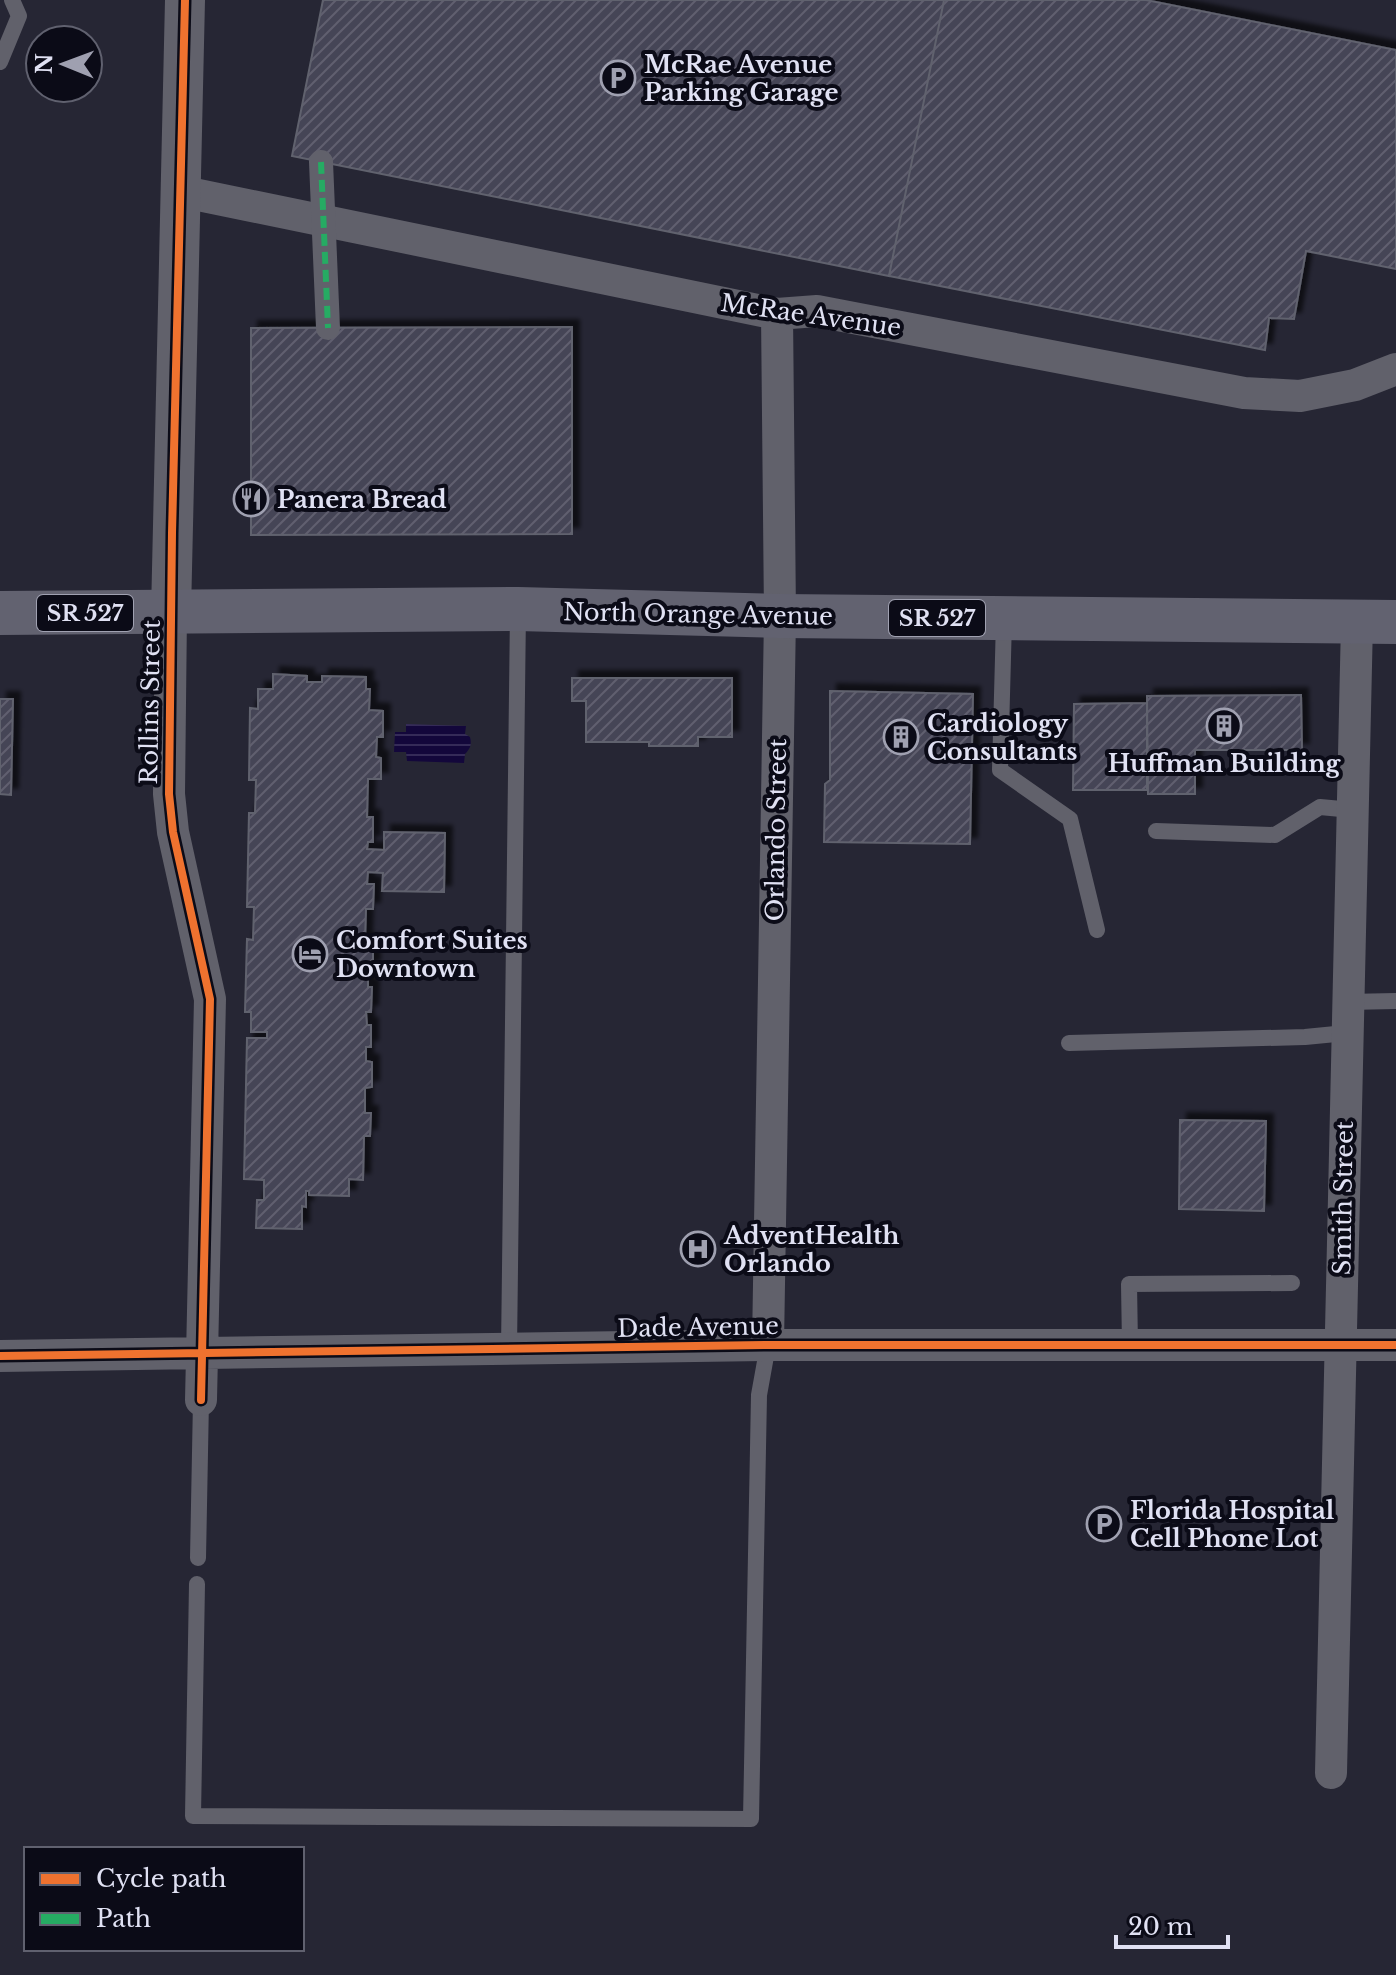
<svg xmlns="http://www.w3.org/2000/svg" width="1396" height="1975" font-family="'Libre Baskerville',serif">
<defs>
<pattern id="water-rules" width="6" height="5" patternUnits="userSpaceOnUse" patternTransform="scale(2)"><rect width="6" height="5" fill="#13073b"/><path d="M0 2.5h6" fill="none" stroke="#352b58"/></pattern>
<pattern id="building-hatch" width="6" height="6" patternUnits="userSpaceOnUse" patternTransform="scale(2)"><rect width="6" height="6" fill="#454456"/><path d="M-1 1l2-2M0 6l6-6M5 7l2-2" fill="none" stroke="#605f6f"/></pattern>
<filter id="shadow"><feDropShadow dx="7" dy="-7" stdDeviation="2" flood-color="#0009"/></filter>
</defs>
<rect width="100%" height="100%" fill="#262634"/>
<path fill="url(#water-rules)" d="M406 724 466 726 465 734 470 737C472 745 470 749 465 754L464 763 407 761 406 752H394L395 732H406Z"/>
<path fill="url(#building-hatch)" stroke="#61626e" stroke-width="2" filter="url(#shadow)" d="M323 0H944L889 276 292 156Z
M944 0H1146L1396 50V269L1306 251 1294 319 1269 318 1265 350 889 276Z
M572 327V534L251 535V328Z
M273 674 307 676V682H322V676L366 677V689H370L369 710 383 711V737H377L376 757 381 758V779H368L367 817H373V842H368L367 849 384 850V832L445 833 444 892 382 891 383 873 368 872 367 884H374L373 909H366L365 941H373V967H368V987H372L371 1012H366L367 1025H371V1047H366V1061L372 1062V1087L365 1088V1113H371L370 1136H364L363 1180 349 1179V1196L309 1195V1191H306V1207L302 1206V1229L256 1228 257 1200H264V1180L244 1179 247 1038H267V1032H251V1012H245L247 939 253 940 254 907H247L249 813H255L256 780H249L250 708 258 709V689H273Z
M572 678H732V737H698V746H649V742H586V701H572Z
M830 691 973 694 970 844 824 842 825 784 830 780Z
M1301 695 1302 750H1195V794H1148L1147 696Z
M0 699H13L11 795 0 794Z
M1147 703V790H1073L1074 704Z
M1180 1120 1266 1121 1264 1211 1179 1209Z"/>
<g fill="none" stroke-linecap="round" stroke-linejoin="round">
<path stroke="#61616b" stroke-width="16" d="M0 62 19 16 12 0
M1004 620 1000 770 1070 819 1097 930
M1156 831 1275 835 1320 807 1352 810
M1347 1002 1396 1001
M1069 1043 1305 1037 1346 1033
M1130 1345 1129 1284 1292 1283
M509 1350 518 611
M198 1558 201 1400
M197 1584 193 1816 751 1819 759 1395 768 1345"/>
<path stroke="#61616b" stroke-width="32" d="M179 191 777 314 817 311 1244 393 1300 396 1355 385 1396 369
M171 613 169 794 173 832 210 999 201 1400
M768 1345 780 616 777 314
M0 1356 768 1345H1396
M1331 1773 1357 622"/>
<path stroke="#61616b" stroke-width="40" d="M171 613 185 0"/>
<path stroke="#626270" stroke-width="44" d="M0 613 518 609 780 616 1396 622"/>
<path stroke="#61616b" stroke-width="24" d="M321 162 328 328"/>
<path stroke="#26ab63" stroke-width="6" stroke-dasharray="12 6" stroke-linecap="butt" d="M321 162 328 328"/>
<g stroke="#0b0b17" stroke-width="13">
<path id="cycleway" d="M185 0 172 533 169 794 173 832 210 999 201 1400
M0 1356 768 1345H1396"/>
</g>
<use href="#cycleway" stroke="#ef722f" stroke-width="8"/>
</g>
<defs>
<g id="parking-ring" transform="scale(1.8)"><circle r="9.5" fill="#0b0b17" stroke="#9fa0b0" stroke-width="1.5"/><path d="M-3.5-5.5H1a3.5 3.5 0 0 1 0 7H-1V5.5H-3.5ZM-1-3.4V-.6H.8a1.4 1.4 0 0 0 0-2.8Z" fill="#9fa0b0"/></g>
<g id="restaurant-ring" transform="scale(1.8)"><circle r="9.5" fill="#0b0b17" stroke="#9fa0b0" stroke-width="1.5"/><path d="M-5-6h1v4h1v-4h1v4h1v-4h1v5L-1.5 .5V6h-2V.5L-5-1ZM5-6V6H3V1.5H1.5Q1.5-4 5-6Z" fill="#9fa0b0"/></g>
<g id="building-ring" transform="scale(1.8)"><circle r="9.5" fill="#0b0b17" stroke="#9fa0b0" stroke-width="1.5"/><path d="M-4-6H4V6H1V3H-1V6H-4ZM-2.5-4.3h1.7v1.8h-1.7ZM.8-4.3h1.7v1.8H.8ZM-2.5-1h1.7V.8h-1.7ZM.8-1h1.7V.8H.8Z" fill="#9fa0b0"/></g>
<g id="hotel-ring" transform="scale(1.8)"><circle r="9.5" fill="#0b0b17" stroke="#9fa0b0" stroke-width="1.5"/><path d="M-6-4.5h1.5V1H6V5H4.5V3h-9V5H-6ZM-4 0a1.8 1.8 0 1 1 3.6 0ZM.5 0V-2.5h3Q6-2.5 6 0Z" fill="#9fa0b0"/></g>
<g id="hospital-ring" transform="scale(1.8)"><circle r="9.5" fill="#0b0b17" stroke="#9fa0b0" stroke-width="1.5"/><path d="M-5-5h3v3.5h4V-5h3V5h-3V1.5h-4V5h-3Z" fill="#9fa0b0"/></g>
</defs>
<g fill-rule="evenodd">
<use href="#parking-ring" x="618" y="78"/>
<use href="#restaurant-ring" x="251" y="499"/>
<use href="#building-ring" x="1224" y="726"/>
<use href="#building-ring" x="901" y="737"/>
<use href="#hotel-ring" x="310" y="954"/>
<use href="#hospital-ring" x="698" y="1249"/>
<use href="#parking-ring" x="1104" y="1524"/>
</g>
<g text-anchor="middle" dominant-baseline="central" stroke-width="8" stroke-linejoin="round" paint-order="stroke">
<g fill="#0b0b17" stroke="#a0a1b1" stroke-width="2">
<rect x="37" y="595" width="96" height="36" rx="6"/>
<rect x="889" y="600" width="96" height="36" rx="6"/>
</g>
<g font-size="22" font-weight="bold" fill="#e0e1f3">
<text x="85" y="613">SR 527</text>
<text x="937" y="618">SR 527</text>
</g>
<g font-size="24" font-weight="bold" fill="#e0e1f3" stroke="#0b0b17" text-anchor="start">
<text x="644" y="64">McRae Avenue<tspan x="644" dy="28">Parking Garage</tspan></text>
<text x="277" y="499">Panera Bread</text>
<text x="927" y="723">Cardiology<tspan x="927" dy="28">Consultants</tspan></text>
<text x="1224" y="763" text-anchor="middle">Huffman Building</text>
<text x="336" y="940">Comfort Suites<tspan x="336" dy="28">Downtown</tspan></text>
<text x="724" y="1235">AdventHealth<tspan x="724" dy="28">Orlando</tspan></text>
<text x="1130" y="1510">Florida Hospital<tspan x="1130" dy="28">Cell Phone Lot</tspan></text>
</g>
<g font-size="24" fill="#e0e1f3" stroke="#0b0b17">
<text transform="translate(811 315) rotate(8)">McRae Avenue</text>
<text transform="translate(698 614) rotate(1)">North Orange Avenue</text>
<text transform="translate(150 702) rotate(-89)">Rollins Street</text>
<text transform="translate(776 830) rotate(-89)">Orlando Street</text>
<text transform="translate(1343 1198) rotate(-89)">Smith Street</text>
<text transform="translate(698 1327) rotate(-1)">Dade Avenue</text>
</g>
</g>
<rect x="24" y="1847" width="280" height="104" fill="#0b0b17" stroke="#60616f" stroke-width="2"/>
<rect x="40" y="1873" width="40" height="12" fill="#ef722f" stroke="#60616f" stroke-width="2"/>
<text x="96" y="1887" font-size="24" fill="#e0e1f3">Cycle path</text>
<rect x="40" y="1913" width="40" height="12" fill="#26ab63" stroke="#60616f" stroke-width="2"/>
<text x="96" y="1927" font-size="24" fill="#e0e1f3">Path</text>
<g transform="translate(64 64) rotate(271)"><circle r="38" fill="#0b0b17" stroke="#60616f" stroke-width="2"/>
<path d="M0-6L14 30L0 20L-14 30Z" fill="#9fa0b0"/>
<text y="-12" font-size="22" font-weight="bold" text-anchor="middle" fill="#e0e1f3">N</text>
</g>
<path d="M1116 1935v12h112v-12" fill="none" stroke="#e0e1f3" stroke-width="4"/>
<text x="1128" y="1935" font-size="24" fill="#e0e1f3" stroke="#0b0b17" stroke-width="6" paint-order="stroke">20 m</text>
</svg>
